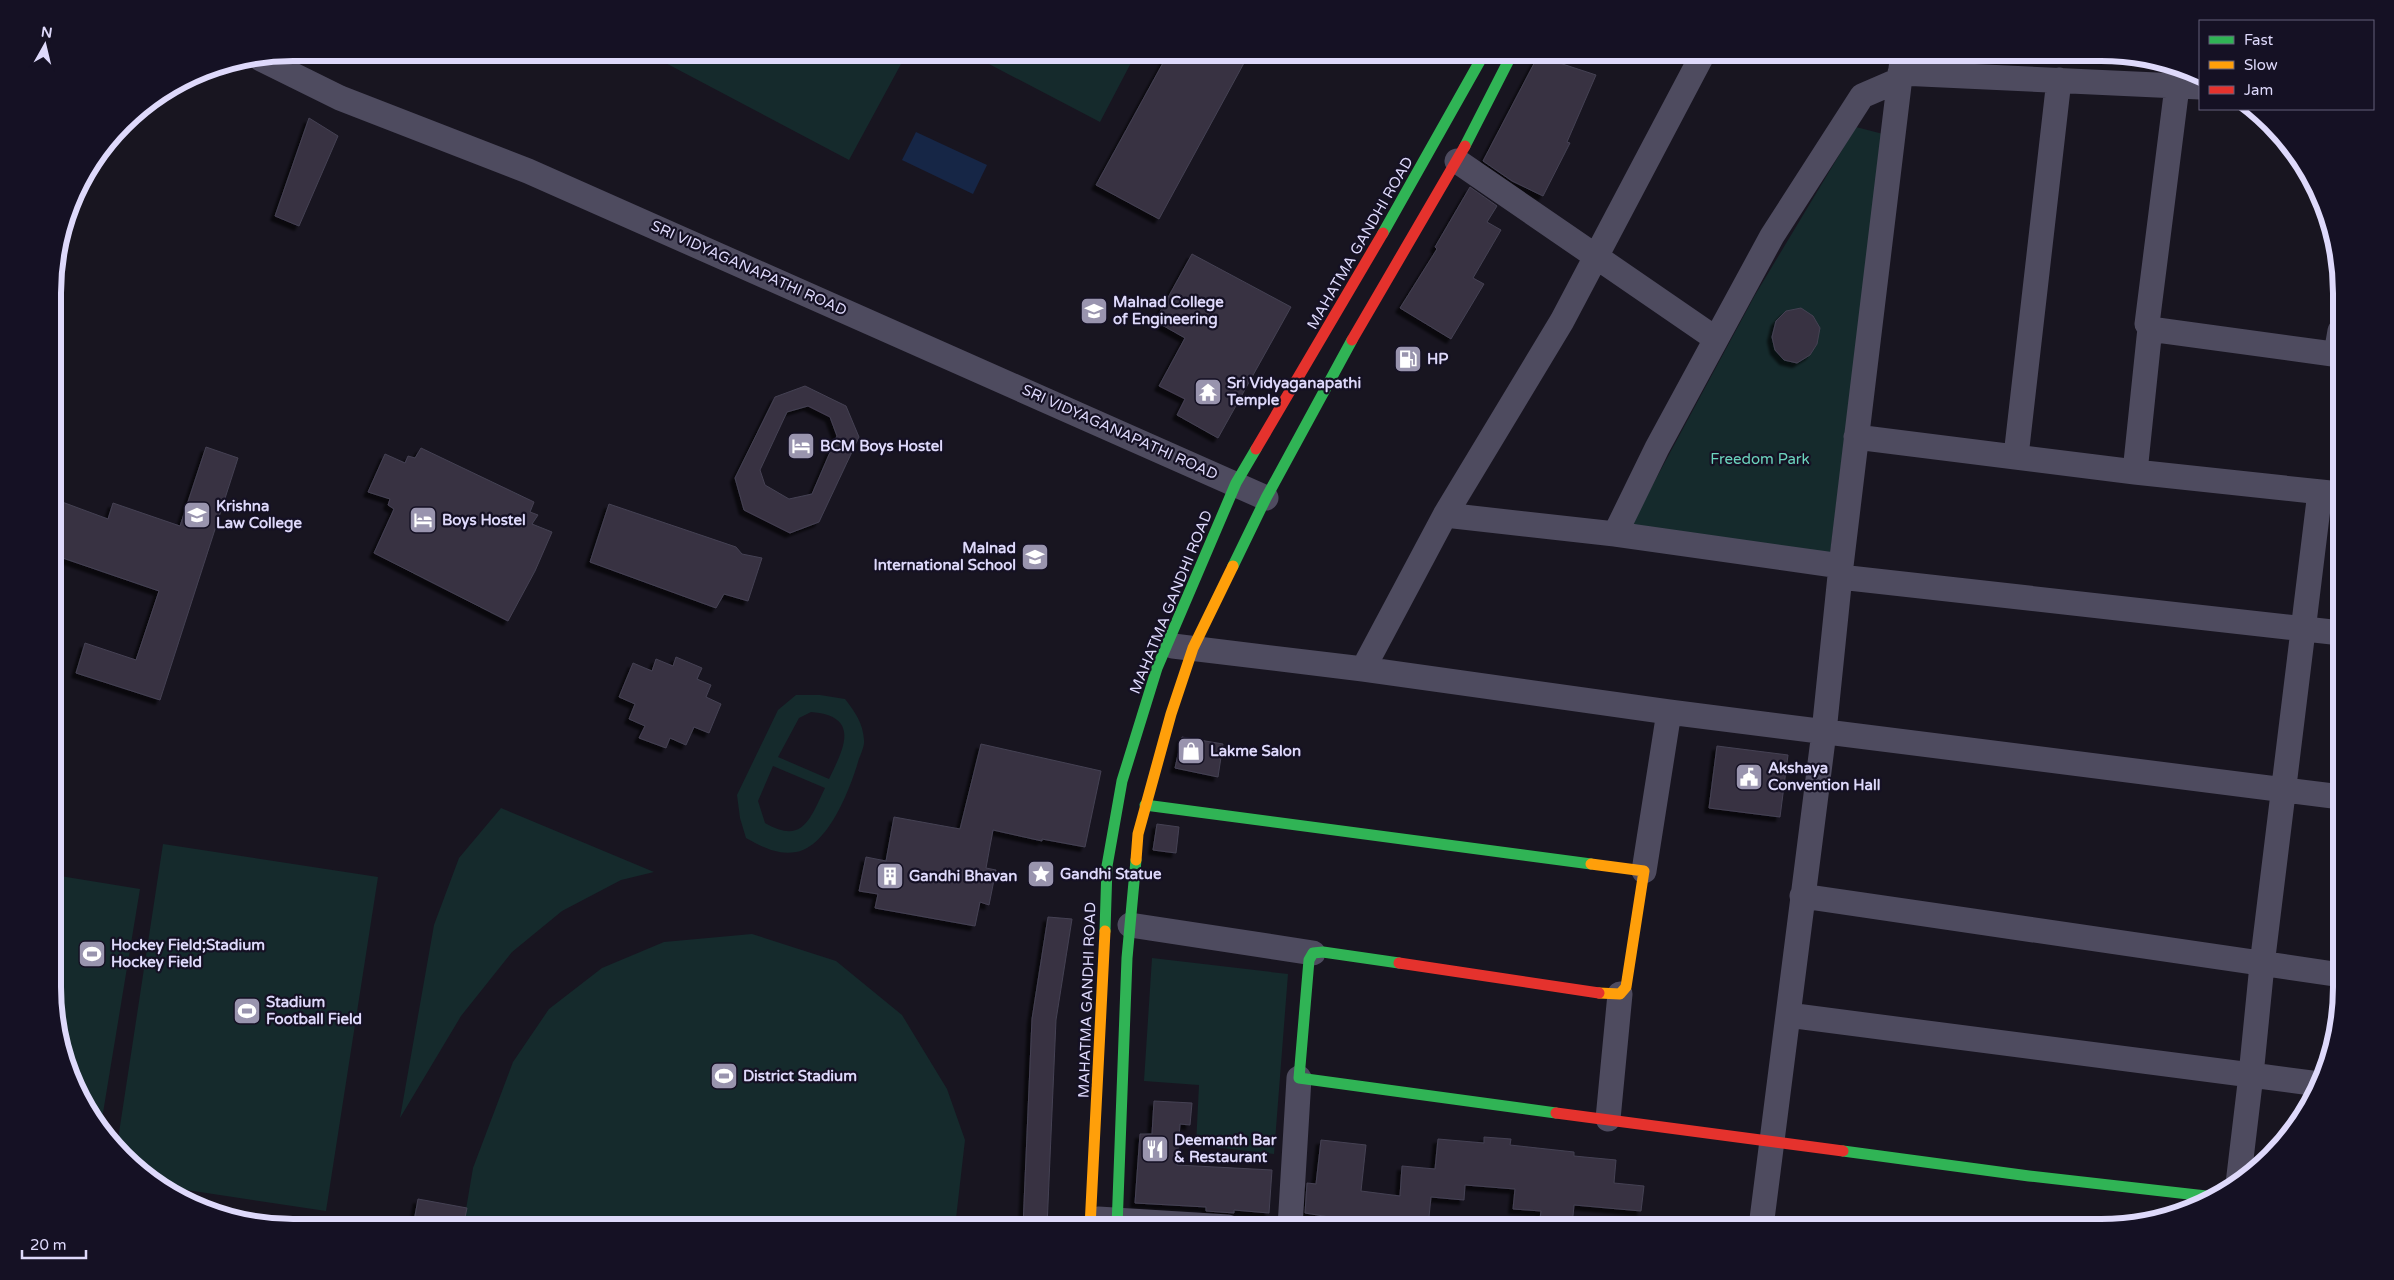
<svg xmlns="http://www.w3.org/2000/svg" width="2394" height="1280" font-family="'Varela Round',sans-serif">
<defs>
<filter id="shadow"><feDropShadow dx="-4.5" dy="4.5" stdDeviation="1" flood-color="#0009"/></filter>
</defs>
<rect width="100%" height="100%" fill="#181520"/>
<path fill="#152a2c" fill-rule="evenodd" d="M661 53V52L907 53 849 160 658 59Z
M1121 53 1133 59 1100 122 968 53Z
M1856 127 1883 134 1830 554 1631 525 1755 295Z
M796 695H820L845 699C855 712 863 723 864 740 865 746 860 755 858 762 850 789 828 847 796 852 776 855 763 847 746 838L740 818 737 795 778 710ZM811 712C861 716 844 748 829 779L778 757 799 718ZM773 766 825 788C810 819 803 845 765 823L758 801Z
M501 808 654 872 621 880 562 911 512 952 461 1016 400 1118 434 925 459 858Z
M163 844 378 877 326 1211 167 1187 117 1146Z
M54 875 140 889 100 1131 71 1079 55 1019Z
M752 934 836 961 902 1015 947 1089 965 1140 955 1227H463L473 1168 513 1062 549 1009 602 968 664 942Z
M1152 958 1288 974 1274 1154 1196 1145 1199 1085 1144 1081Z"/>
<path fill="#162646" d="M916 132 987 165 973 194 902 160Z"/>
<path fill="#373342" stroke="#454153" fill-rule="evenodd" filter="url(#shadow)" d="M1169 52H1250L1159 219 1096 185Z
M1538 56 1596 75 1567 142 1570 143 1543 196 1512 181 1483 161Z
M309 118 338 136 299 226 275 216Z
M1470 187 1497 206 1487 222 1501 230 1473 278 1484 284 1451 339 1400 308 1437 249 1435 247Z
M1192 254 1291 307 1218 438 1177 415 1185 399 1159 386 1185 338 1155 321Z
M1801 308 1813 316 1820 328 1817 344 1810 355 1797 363 1784 360 1775 350 1772 337 1776 321 1786 311Z
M805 386 846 406 859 437 819 522 790 533 744 510 735 478 775 397ZM808 406 830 417 837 436 812 494 789 499 765 485 760 470 787 412Z
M206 447 238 458 160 700 76 673 85 643 136 660 159 591 54 555V499L108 519 113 503 180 526Z
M421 448 534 502 530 512 538 515 532 524 552 532 535 571 508 621 374 553 394 509 388 505 390 499 368 492 385 454 405 463 408 456 415 458Z
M609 504 736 547 742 554 762 558 748 601 724 594 716 608 590 562Z
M676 657 702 668 697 679 711 685 706 697 721 704 709 733 694 727 686 745 670 738 666 748 639 738 645 726 629 719 635 704 619 697 633 663 652 671 656 659 673 666Z
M1182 737 1223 744 1218 777 1175 768Z
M981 744 1101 771 1085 847 1042 839V841L993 830 986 868 996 870 989 905 980 902 975 926 875 908 878 894 859 891 866 857 886 861 894 817 960 829Z
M1717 746 1788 755 1780 817 1709 808Z
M1157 824 1179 827 1176 853 1153 850Z
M1048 917 1072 919 1056 1020 1047 1227H1023L1032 1019Z
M1154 1101 1192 1103 1190 1125 1180 1124 1177 1165 1272 1170 1269 1213 1234 1210V1213L1206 1211V1207L1135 1203 1140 1134H1152Z
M1484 1137 1511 1139 1510 1145 1574 1152V1156L1616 1160 1614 1183 1644 1186 1641 1211 1574 1205 1572 1227H1539L1541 1211 1513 1209 1515 1189 1465 1185 1464 1200 1431 1197 1428 1227H1367V1223L1305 1213 1307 1183 1316 1184 1321 1140 1366 1145 1361 1191 1400 1196 1402 1166 1435 1169 1438 1139 1484 1143Z
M418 1199 467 1208 463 1227H413Z"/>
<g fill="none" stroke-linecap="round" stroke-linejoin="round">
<path stroke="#4e4b5f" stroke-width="25" d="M1903 52 1841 566 1824 732 1788 1015 2251 1075 2238 1184
M261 59 340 98 528 171 1266 498
M2179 71 2147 324 2150 328 2157 330 2340 355
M1900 73 2200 87
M1457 161 1716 339
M2336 354 2340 331
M1856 437 2135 472 2340 494
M2016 456 2059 80
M2135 472 2150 328
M1615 534 1445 515 1562 321 1704 52
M1841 566 1615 534 1657 448 1772 236 1862 96 1899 80
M1840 577 2341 633
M1173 646 1363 669 1669 712 2341 797
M1363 669 1445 515
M1644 871 1669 712
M1802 896 2341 975
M1130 925 1313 953
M2319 1084 2251 1075 2262 965 2320 492
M1608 1119 1620 994
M1098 1219 1228 1227
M1290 1227 1299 1078
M1761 1227 1788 1015"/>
<path stroke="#30b455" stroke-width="11" d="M1465 146 1513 52
M1383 233 1485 52
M1233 566 1266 498 1352 340
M1145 805 1591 864
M1105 931 1107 866 1122 781 1157 668 1236 483 1256 449
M1399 963 1323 952 1313 953 1309 960 1299 1078 1556 1113
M1843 1151 2029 1176 2215 1197
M1117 1227 1127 958 1136 860"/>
<path stroke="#ff9f0a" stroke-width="11" d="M1136 860 1138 834 1171 714 1193 648 1233 566
M1591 864 1644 871 1626 987 1620 994 1599 993
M1090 1227 1105 931"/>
<path stroke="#e5322d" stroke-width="11" d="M1352 340 1465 146
M1256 449 1383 233
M1399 963 1599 993
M1556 1113 1843 1151"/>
</g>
<defs>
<g id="university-square" transform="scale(1.4375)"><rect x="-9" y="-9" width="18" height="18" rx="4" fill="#9994ae" stroke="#151124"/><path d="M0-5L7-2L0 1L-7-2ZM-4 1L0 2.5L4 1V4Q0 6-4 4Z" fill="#fff"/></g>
<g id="fuel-square" transform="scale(1.4375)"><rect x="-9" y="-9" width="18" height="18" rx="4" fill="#9994ae" stroke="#151124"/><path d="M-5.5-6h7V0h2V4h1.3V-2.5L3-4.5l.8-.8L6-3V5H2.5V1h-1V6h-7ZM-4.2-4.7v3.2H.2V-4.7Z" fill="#fff"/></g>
<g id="temple-square" transform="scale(1.4375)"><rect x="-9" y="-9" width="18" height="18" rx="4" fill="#9994ae" stroke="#151124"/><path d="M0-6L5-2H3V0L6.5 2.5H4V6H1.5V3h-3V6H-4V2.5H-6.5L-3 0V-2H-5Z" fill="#fff"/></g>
<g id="hotel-square" transform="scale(1.4375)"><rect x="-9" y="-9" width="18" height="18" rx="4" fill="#9994ae" stroke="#151124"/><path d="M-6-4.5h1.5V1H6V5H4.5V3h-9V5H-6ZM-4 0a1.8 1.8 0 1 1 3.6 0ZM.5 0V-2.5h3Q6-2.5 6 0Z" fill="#fff"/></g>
<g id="school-square" transform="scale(1.4375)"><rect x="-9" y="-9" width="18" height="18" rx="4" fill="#9994ae" stroke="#151124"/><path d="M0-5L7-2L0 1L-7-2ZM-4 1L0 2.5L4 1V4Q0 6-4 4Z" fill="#fff"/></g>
<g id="shop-square" transform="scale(1.4375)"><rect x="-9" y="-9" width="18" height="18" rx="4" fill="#9994ae" stroke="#151124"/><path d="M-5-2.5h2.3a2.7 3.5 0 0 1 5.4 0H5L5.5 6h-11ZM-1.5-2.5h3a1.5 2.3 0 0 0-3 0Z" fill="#fff"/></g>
<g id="civic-square" transform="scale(1.4375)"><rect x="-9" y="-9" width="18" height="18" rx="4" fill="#9994ae" stroke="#151124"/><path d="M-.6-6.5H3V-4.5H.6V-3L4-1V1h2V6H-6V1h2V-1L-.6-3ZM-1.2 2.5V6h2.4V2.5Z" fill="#fff"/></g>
<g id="sight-square" transform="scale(1.4375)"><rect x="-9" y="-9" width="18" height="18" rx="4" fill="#9994ae" stroke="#151124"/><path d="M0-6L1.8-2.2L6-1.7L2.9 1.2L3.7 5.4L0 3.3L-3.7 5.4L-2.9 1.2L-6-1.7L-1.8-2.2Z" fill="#fff"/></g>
<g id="building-square" transform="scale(1.4375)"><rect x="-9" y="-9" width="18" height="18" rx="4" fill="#9994ae" stroke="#151124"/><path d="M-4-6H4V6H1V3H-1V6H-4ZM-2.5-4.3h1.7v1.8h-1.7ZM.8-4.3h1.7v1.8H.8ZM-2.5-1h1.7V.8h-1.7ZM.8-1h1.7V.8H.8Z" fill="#fff"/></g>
<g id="stadium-square" transform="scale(1.4375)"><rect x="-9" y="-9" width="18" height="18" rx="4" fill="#9994ae" stroke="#151124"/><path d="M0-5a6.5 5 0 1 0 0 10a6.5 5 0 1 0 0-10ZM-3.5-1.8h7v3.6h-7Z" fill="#fff"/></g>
<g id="restaurant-square" transform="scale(1.4375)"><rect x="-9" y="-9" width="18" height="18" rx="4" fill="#9994ae" stroke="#151124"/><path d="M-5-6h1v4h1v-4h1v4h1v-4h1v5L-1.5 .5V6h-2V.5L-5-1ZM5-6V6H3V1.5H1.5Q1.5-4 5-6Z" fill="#fff"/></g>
</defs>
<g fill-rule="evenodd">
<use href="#university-square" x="1094" y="311"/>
<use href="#fuel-square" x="1408" y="359"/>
<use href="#temple-square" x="1208" y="392"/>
<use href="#hotel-square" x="801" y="446"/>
<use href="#university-square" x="197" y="515"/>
<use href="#hotel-square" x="423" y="520"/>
<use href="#school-square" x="1035" y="557"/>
<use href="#shop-square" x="1191" y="751"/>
<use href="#civic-square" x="1749" y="777"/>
<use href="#sight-square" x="1041" y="874"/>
<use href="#building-square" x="890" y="876"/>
<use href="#stadium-square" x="92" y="954"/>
<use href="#stadium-square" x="247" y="1011"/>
<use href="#stadium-square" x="724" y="1076"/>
<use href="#restaurant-square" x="1155" y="1149"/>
</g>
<g text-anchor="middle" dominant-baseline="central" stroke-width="4.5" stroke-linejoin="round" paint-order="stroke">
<g font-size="15" fill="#ded9fb" stroke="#151124">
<text transform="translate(1360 243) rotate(-60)">MAHATMA GANDHI ROAD</text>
<text transform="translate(749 268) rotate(24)">SRI VIDYAGANAPATHI ROAD</text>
<text transform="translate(1120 432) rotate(24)">SRI VIDYAGANAPATHI ROAD</text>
<text transform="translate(1171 602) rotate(-68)">MAHATMA GANDHI ROAD</text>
<text transform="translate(1087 1000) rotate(-88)">MAHATMA GANDHI ROAD</text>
</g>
<g font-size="15" font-weight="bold" fill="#ded9fb" stroke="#151124" text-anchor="start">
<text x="1113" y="302">Malnad College<tspan x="1113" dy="17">of Engineering</tspan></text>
<text x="1427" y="359">HP</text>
<text x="1227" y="383">Sri Vidyaganapathi<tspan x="1227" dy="17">Temple</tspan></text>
<text x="820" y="446">BCM Boys Hostel</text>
<text x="216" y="506">Krishna<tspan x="216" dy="17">Law College</tspan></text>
<text x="442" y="520">Boys Hostel</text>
<text x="1016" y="548" text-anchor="end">Malnad<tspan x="1016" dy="17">International School</tspan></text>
<text x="1210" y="751">Lakme Salon</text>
<text x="1768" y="768">Akshaya<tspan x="1768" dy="17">Convention Hall</tspan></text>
<text x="1060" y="874">Gandhi Statue</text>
<text x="909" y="876">Gandhi Bhavan</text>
<text x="111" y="945">Hockey Field;Stadium<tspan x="111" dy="17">Hockey Field</tspan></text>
<text x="266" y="1002">Stadium<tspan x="266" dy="17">Football Field</tspan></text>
<text x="743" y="1076">District Stadium</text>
<text x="1174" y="1140">Deemanth Bar<tspan x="1174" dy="17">&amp; Restaurant</tspan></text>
</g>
<g font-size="15" fill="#6cd4be" stroke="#151124">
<text x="1760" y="459">Freedom Park</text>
</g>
</g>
<path d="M0 0H2394V1280H0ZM293 61H2101A232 232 0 0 1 2333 293V987A232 232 0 0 1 2101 1219H293A232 232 0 0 1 61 987V293A232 232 0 0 1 293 61Z" fill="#151124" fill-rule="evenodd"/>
<path fill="none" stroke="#ded9fb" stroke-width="6" d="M293 61H2101A232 232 0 0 1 2333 293V987A232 232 0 0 1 2101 1219H293A232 232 0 0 1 61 987V293A232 232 0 0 1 293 61Z"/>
<rect x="2199" y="20" width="175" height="90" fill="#151124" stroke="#65617a"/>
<rect x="2209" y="36" width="25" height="8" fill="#30b455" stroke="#65617a"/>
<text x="2244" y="45" font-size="15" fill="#ded9fb">Fast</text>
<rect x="2209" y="61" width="25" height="8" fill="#ff9f0a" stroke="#65617a"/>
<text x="2244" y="70" font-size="15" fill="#ded9fb">Slow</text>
<rect x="2209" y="86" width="25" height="8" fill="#e5322d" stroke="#65617a"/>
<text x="2244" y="95" font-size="15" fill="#ded9fb">Jam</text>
<g transform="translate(45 45) rotate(8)" stroke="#151124" stroke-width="4" paint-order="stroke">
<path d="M0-4L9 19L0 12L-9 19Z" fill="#ded9fb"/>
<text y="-8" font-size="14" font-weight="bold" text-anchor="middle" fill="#ded9fb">N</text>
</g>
<path d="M22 1250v8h64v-8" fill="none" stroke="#ded9fb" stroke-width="2.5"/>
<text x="30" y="1250" font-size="15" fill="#ded9fb" stroke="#151124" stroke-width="4" paint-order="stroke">20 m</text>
</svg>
